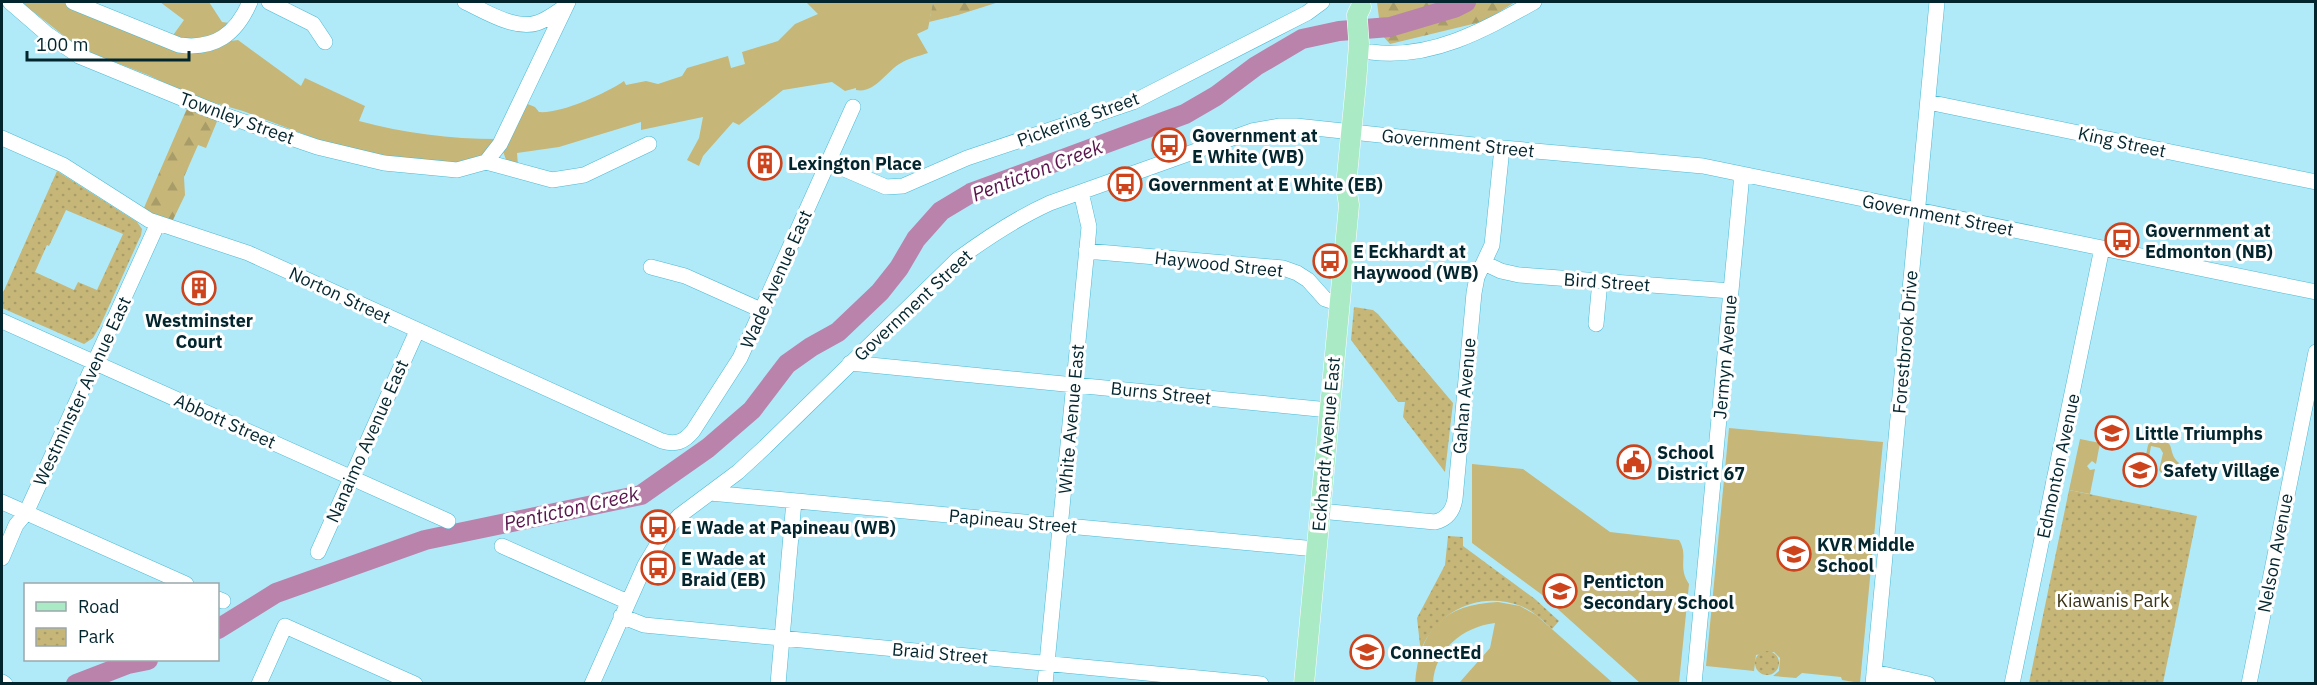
<svg xmlns="http://www.w3.org/2000/svg" width="2317" height="685" font-family="'IBM Plex Sans',sans-serif">
<defs>
<pattern id="forest-firs" width="22" height="20" patternUnits="userSpaceOnUse" patternTransform="scale(1.5)"><rect width="22" height="20" fill="#c6b678"/><path d="M5 1l3.5 6h-7zM16 11l3.5 6h-7z" fill="#a89c68"/></pattern>
<pattern id="park-dots" width="8" height="8" patternUnits="userSpaceOnUse" patternTransform="scale(1.5)"><rect width="8" height="8" fill="#c6b678"/><path d="M2 2h.1M6 6h.1" fill="none" stroke="#a89c68" stroke-width="1.8" stroke-linecap="round"/></pattern>
</defs>
<rect width="100%" height="100%" fill="#b0eaf9"/>
<path fill="#c6b678" d="M21 2H64L178 48 238 40 301 86 305 78 365 106 359 121C404 133 450 139 497 139L482 156 456 164 399 160 340 148 243 111 197 98 148 75 87 51 73 43Z
M160 2H209L222 22 229 23 234 20 205 41 171 38 184 20Z
M806 2H933L928 29 917 34 928 53C919 56 909 58 901 63 886 71 875 94 856 90V88L845 91 832 82 783 90 739 125 733 122 703 156 699 166 687 160 699 138 703 117 641 130V122L559 147 517 153 518 165 506 160 503 151 525 103 535 107 539 112C560 114 605 94 624 81L626 85 646 81 658 84 682 76 687 68 728 56 731 68 745 64 742 52 778 41 795 24 818 14Z
M1729 428 1883 442 1860 683 1842 680 1841 677 1802 673 1796 678 1773 676 1779 671 1780 658 1774 652 1756 655 1754 671 1706 666Z
M2080 439 2100 443 2096 464 2092 461 2087 466 2090 470 2095 469 2090 494 2069 490Z
M2152 440C2180 440 2165 451 2179 463L2177 466H2173L2170 478 2164 477 2159 470 2163 453 2160 448 2151 446 2148 463 2145 460 2148 445Z
M1472 464 1523 469 1610 532 1679 540C1689 556 1677 566 1689 584L1679 683H1640L1541 594 1472 543Z
M1498 602 1520 606 1536 615 1613 683H1459L1490 648 1495 623C1462 627 1435 650 1433 683L1415 684C1419 630 1444 604 1498 602Z"/>
<path fill="url(#forest-firs)" d="M933 2H999L958 15 929 22Z
M1377 2H1515L1485 21 1390 44 1381 34Z
M188 106 218 119 206 148 198 145 184 177 185 195 172 222 143 210Z"/>
<path fill="url(#park-dots)" fill-rule="evenodd" d="M57 171 137 222 142 229 141 235 100 326 93 338 84 344 2 308V295ZM66 210 123 234 97 290 78 282 74 290 35 272 47 245 49 246Z
M1354 307 1373 310 1378 314 1453 403 1445 472 1403 417 1405 402H1398L1351 340Z
M2069 490 2197 516 2163 683H2029Z
M1448 536 1463 537V546L1535 599 1559 621 1552 629C1543 621 1533 611 1521 606 1481 591 1440 609 1422 647L1420 645 1417 618 1445 565Z
M1755 663a12 12 0 1 1 24 0a12 12 0 1 1-24 0Z"/>
<g fill="none" stroke-linecap="round" stroke-linejoin="round">
<path stroke="#ba83ac" stroke-width="20" d="M218 629 276 593 425 540 641 495 708 448 752 410 787 364 811 347 838 332 880 292 899 268 916 239 941 211 971 193 1185 114 1216 96 1256 66 1302 39 1339 31 1390 27 1454 8 1466 2
M76 684 128 664 148 660"/>
<g stroke="#4db9d2" stroke-width="16">
<path id="minor" d="M10 2 47 34 79 56 218 113 317 147 384 163 457 170 486 162 500 144 568 2
M73 2 179 45C215 50 236 34 250 2
M269 2 313 24 325 42
M465 2C485 11 514 30 537 23 547 20 557 12 566 6
M1371 52C1431 60 1484 30 1534 2
M1928 102 2316 182
M2 138 63 165 149 220 248 253 662 441C676 445 684 442 693 431L740 358 853 107
M486 162 552 180 584 175 649 144
M828 162 886 187 903 186 967 158 1133 102 1307 13 1322 2
M1086 251 1283 268 1297 273 1308 280 1325 299 1340 304
M1484 263 1501 271 1519 275 1731 291
M651 267 685 276 761 310
M2 321 448 521
M1596 324 1600 281
M850 363 1329 410
M710 493 1316 549
M2 502 186 584
M1320 511 1435 522C1447 519 1453 511 1455 499L1474 293 1477 277 1492 245 1502 148
M502 546 628 602
M318 552 417 331
M2 558 16 525 26 513 158 223
M218 599 223 601
M621 616 644 625 1261 684
M1874 672 1928 684
M2 682 5 684
M259 684 285 626 415 684
M592 684 645 565 666 530 679 516 738 472 765 447 958 259C988 237 1017 218 1050 203L1252 131 1280 126H1296L1502 148 1703 166 2316 292
M778 684 794 501
M1045 684 1089 227 1081 192
M1694 684 1742 174
M1873 684 1937 2
M2012 684 2102 248
M2249 684 2316 352"/>
</g>
<g stroke="#fff" stroke-width="21">
<path id="major" d="M1304 684 1349 205 1346 186 1356 83 1359 44 1357 15 1361 7"/>
</g>
<use href="#minor" stroke="#fff" stroke-width="15"/>
<use href="#major" stroke="#aaebc5" stroke-width="20"/>
</g>
<defs>
<g id="bus-ring" transform="scale(1.725)"><circle r="9.5" fill="#fff" stroke="#cc431c" stroke-width="1.5"/><path d="M-5-6H5V4H4V6H2V4H-2V6H-4V4H-5ZM-3.5-4V0h7V-4ZM-3.5 1.2v1.5H-2V1.2ZM2 1.2v1.5H3.5V1.2Z" fill="#cc431c"/></g>
<g id="building-ring" transform="scale(1.725)"><circle r="9.5" fill="#fff" stroke="#cc431c" stroke-width="1.5"/><path d="M-4-6H4V6H1V3H-1V6H-4ZM-2.5-4.3h1.7v1.8h-1.7ZM.8-4.3h1.7v1.8H.8ZM-2.5-1h1.7V.8h-1.7ZM.8-1h1.7V.8H.8Z" fill="#cc431c"/></g>
<g id="school-ring" transform="scale(1.725)"><circle r="9.5" fill="#fff" stroke="#cc431c" stroke-width="1.5"/><path d="M0-5L7-2L0 1L-7-2ZM-4 1L0 2.5L4 1V4Q0 6-4 4Z" fill="#cc431c"/></g>
<g id="civic-ring" transform="scale(1.725)"><circle r="9.5" fill="#fff" stroke="#cc431c" stroke-width="1.5"/><path d="M-.6-6.5H3V-4.5H.6V-3L4-1V1h2V6H-6V1h2V-1L-.6-3ZM-1.2 2.5V6h2.4V2.5Z" fill="#cc431c"/></g>
</defs>
<g fill-rule="evenodd">
<use href="#bus-ring" x="1169" y="145"/>
<use href="#building-ring" x="765" y="163"/>
<use href="#bus-ring" x="1125" y="184"/>
<use href="#bus-ring" x="2122" y="240"/>
<use href="#bus-ring" x="1330" y="261"/>
<use href="#building-ring" x="199" y="288"/>
<use href="#school-ring" x="2112" y="433"/>
<use href="#civic-ring" x="1634" y="462"/>
<use href="#school-ring" x="2140" y="470"/>
<use href="#bus-ring" x="658" y="527"/>
<use href="#school-ring" x="1794" y="554"/>
<use href="#bus-ring" x="658" y="568"/>
<use href="#school-ring" x="1560" y="591"/>
<use href="#school-ring" x="1367" y="652"/>
</g>
<g text-anchor="middle" dominant-baseline="central" stroke-width="6" stroke-linejoin="round" paint-order="stroke">
<g font-size="18" fill="#03262e" stroke="#fff">
<text transform="translate(237 118) rotate(20)">Townley Street</text>
<text transform="translate(1078 119) rotate(-20)">Pickering Street</text>
<text transform="translate(2122 142) rotate(12)">King Street</text>
<text transform="translate(1458 143) rotate(6)">Government Street</text>
<text transform="translate(1938 215) rotate(11)">Government Street</text>
<text transform="translate(1219 264) rotate(6)">Haywood Street</text>
<text transform="translate(776 279) rotate(-66)">Wade Avenue East</text>
<text transform="translate(1607 282) rotate(4)">Bird Street</text>
<text transform="translate(340 295) rotate(25)">Norton Street</text>
<text transform="translate(913 305) rotate(-43)">Government Street</text>
<text transform="translate(1905 342) rotate(-85)">Forestbrook Drive</text>
<text transform="translate(1725 357) rotate(-85)">Jermyn Avenue</text>
<text transform="translate(82 391) rotate(-65)">Westminster Avenue East</text>
<text transform="translate(1161 393) rotate(6)">Burns Street</text>
<text transform="translate(1464 396) rotate(-85)">Gahan Avenue</text>
<text transform="translate(1071 419) rotate(-85)">White Avenue East</text>
<text transform="translate(225 421) rotate(24)">Abbott Street</text>
<text transform="translate(367 441) rotate(-66)">Nanaimo Avenue East</text>
<text transform="translate(1326 444) rotate(-85)">Eckhardt Avenue East</text>
<text transform="translate(2058 466) rotate(-78)">Edmonton Avenue</text>
<text transform="translate(1013 521) rotate(5)">Papineau Street</text>
<text transform="translate(2275 553) rotate(-79)">Nelson Avenue</text>
<text transform="translate(940 653) rotate(5)">Braid Street</text>
</g>
<g font-size="18" font-weight="bold" fill="#03262e" stroke="#fff" text-anchor="start">
<text x="1192" y="135">Government at<tspan x="1192" dy="21">E White (WB)</tspan></text>
<text x="788" y="163">Lexington Place</text>
<text x="1148" y="184">Government at E White (EB)</text>
<text x="2145" y="230">Government at<tspan x="2145" dy="21">Edmonton (NB)</tspan></text>
<text x="1353" y="251">E Eckhardt at<tspan x="1353" dy="21">Haywood (WB)</tspan></text>
<text x="199" y="320" text-anchor="middle">Westminster<tspan x="199" dy="21">Court</tspan></text>
<text x="2135" y="433">Little Triumphs</text>
<text x="1657" y="452">School<tspan x="1657" dy="21">District 67</tspan></text>
<text x="2163" y="470">Safety Village</text>
<text x="681" y="527">E Wade at Papineau (WB)</text>
<text x="1817" y="544">KVR Middle<tspan x="1817" dy="21">School</tspan></text>
<text x="681" y="558">E Wade at<tspan x="681" dy="21">Braid (EB)</tspan></text>
<text x="1583" y="581">Penticton<tspan x="1583" dy="21">Secondary School</tspan></text>
<text x="1390" y="652">ConnectEd</text>
</g>
<g font-size="18" fill="#383113" stroke="#fff">
<text x="2113" y="600">Kiawanis Park</text>
</g>
<g font-size="20" font-style="italic" fill="#58154c" stroke="#fff">
<text transform="translate(1037 170) rotate(-21)">Penticton Creek</text>
<text transform="translate(571 508) rotate(-13)">Penticton Creek</text>
</g>
</g>
<rect width="2317" height="685" fill="none" stroke="#03262e" stroke-width="6"/>
<rect x="24" y="583" width="195" height="78" fill="#ffffff" stroke="#9aa8ab" stroke-width="1.5"/>
<rect x="36" y="602" width="30" height="9" fill="#aaebc5" stroke="#9aa8ab" stroke-width="1.5"/>
<text x="78" y="613" font-size="18" fill="#03262e">Road</text>
<rect x="36" y="628" width="30" height="18" fill="url(#park-dots)" stroke="#9aa8ab" stroke-width="1.5"/>
<text x="78" y="643" font-size="18" fill="#03262e">Park</text>
<path d="M27 51v9h162v-9" fill="none" stroke="#03262e" stroke-width="3"/>
<text x="36" y="51" font-size="18" fill="#03262e" stroke="#ffffff" stroke-width="4.5" paint-order="stroke">100 m</text>
</svg>
